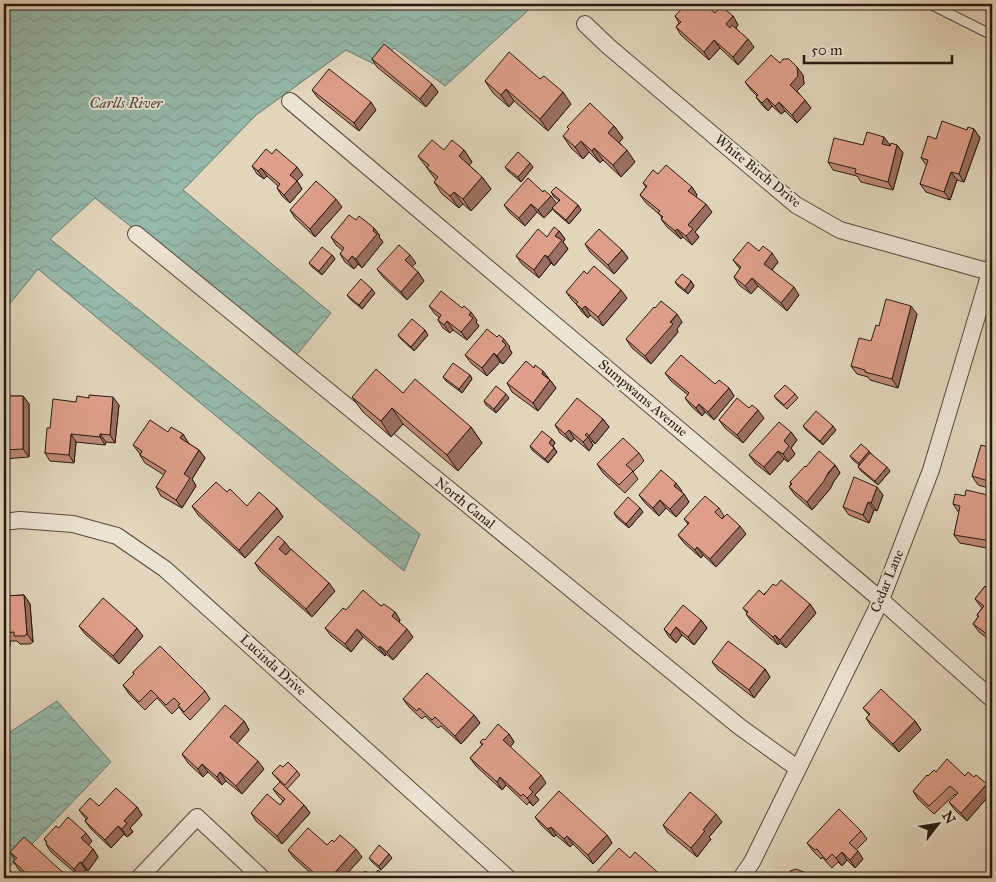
<svg xmlns="http://www.w3.org/2000/svg" width="996" height="882" font-family="'IM FELL Great Primer',serif">
<defs>
<pattern id="water-waves" width="16" height="10" patternUnits="userSpaceOnUse" patternTransform="scale(1.25)"><rect width="16" height="10" fill="#96b9ab"/><path d="M0 5q4-4 8 0t8 0" fill="none" stroke="#819e92"/></pattern>
</defs>
<rect width="100%" height="100%" fill="#e2d5bc"/>
<filter id="stains"><feTurbulence type="fractalNoise" baseFrequency=".004" numOctaves="4"/><feColorMatrix values="0 0 0 0 .2 0 0 0 0 .09 0 0 0 0 .02 0 0 0 .5 -.17"/></filter>
<radialGradient id="worn" r=".72"><stop offset=".6" stop-color="#630" stop-opacity="0"/><stop offset="1" stop-color="#630" stop-opacity=".3"/></radialGradient>
<path fill="url(#water-waves)" stroke="#6a796d" d="M4 4H535L445 86 394 48 374 64 346 50 256 115 183 190 331 313 295 357 95 198 50 239 420 534 404 571 38 269 4 311Z
M57 701 111 762 4 873V736Z"/>
<g fill="none" stroke-linecap="round" stroke-linejoin="round">
<g stroke="#56473b" stroke-width="11">
<path id="service" d="M930 4 992 35"/>
</g>
<g stroke="#56473b" stroke-width="18">
<path id="minor" d="M585 24 608 46 796 205 840 230 990 272
M290 101 881 600 992 699
M136 234 740 727 797 768
M4 522 20 520 73 524 117 536 165 569 508 878
M139 878 197 817 262 878
M741 878 752 862 881 600 931 470 992 266"/>
</g>
<use href="#service" stroke="#ece4d3" stroke-width="9"/>
<use href="#minor" stroke="#ece4d3" stroke-width="16"/>
</g>
<path fill="#bf8977" stroke="#281810" d="M693 8 733 16 738 25 736 28 754 47 738 65 720 48 709 60 681 35 676 27 679 23 675 16Z
M372 59 432 84 438 92 426 107 377 67Z
M803 75 804 84 797 91 811 108 797 123 785 111 781 114 772 106 768 111 762 105 756 97 757 96 751 90 745 82Z
M540 79 571 104 548 131 514 101 509 107 493 93 485 81Z
M312 90 376 110 359 131 318 98Z
M614 126 623 138 619 142 635 162 621 177 603 160 600 163 589 152 583 159 571 148 563 136Z
M974 129 980 138 964 182 957 180 950 200 926 192 920 184 927 166 921 158 936 139 967 130Z
M884 137 889 146 897 145 903 153 893 190 861 182 857 176 833 170 828 162 863 145Z
M444 150H464L472 162 469 165 482 177 491 189 471 211 463 204 459 208 442 194 434 182 436 180 418 156Z
M272 154 303 175 297 181 302 189 290 203 282 196 277 188 278 186 267 176 264 179 257 174 252 166Z
M505 167H533L521 182 508 171Z
M658 174 692 187 697 195 696 197 712 212 695 232 699 237 692 245 683 237 681 239 667 227 661 219 662 218 659 214 646 203 640 195 646 187 643 183Z
M543 192 551 196 556 204 559 201 554 197 551 192 578 205 581 210 569 224 555 212 553 209 544 218 537 212 525 226 510 213 504 205Z
M342 207 315 237 295 218 290 210Z
M356 220 374 228 380 236 379 237 383 242 362 268 358 264 354 269 345 262 340 254 343 251 336 245 331 237Z
M559 231 565 239 563 242 568 249 554 266 551 263 539 278 522 264 516 256 547 237Z
M585 244 622 250 628 258 614 274 590 252Z
M759 251 778 262 772 270 799 295 787 311 758 286 751 294 739 285 734 277 740 269 733 260Z
M332 255 335 259 322 275 312 267 309 263Z
M416 263 412 267 418 272 424 281 407 300 383 277 377 269Z
M587 274 627 298 603 326 590 315 588 318 582 312 576 304 572 300 566 292Z
M691 281 694 286 688 294 678 286 675 282Z
M375 293 362 309 350 299 347 295Z
M429 306 477 320 476 322 479 326 467 340 453 330 450 333 443 328 438 320 439 317 435 314Z
M917 314 898 388 870 380 868 377 857 374 851 366 871 341 879 326Z
M682 322 677 329 678 332 651 364 632 348 626 339Z
M398 335H428L414 351 401 339Z
M510 347 509 348 512 353 503 364 500 362 487 376 471 363 465 355Z
M534 368 543 371 556 388 538 411 512 392 507 383Z
M665 373 729 388 734 396 714 420 705 412 702 416 691 406 685 398 688 395 671 381Z
M470 375 472 379 462 393 446 381 443 377Z
M403 393 471 427 482 443 458 471 403 424 391 437 363 412 352 397Z
M795 394 798 398 787 409 777 400 774 396Z
M4 396H23L29 404V457L4 459Z
M509 398 496 413 486 405 484 401Z
M119 405 115 443 106 442 105 445 76 442 74 463 50 461 45 453 50 428Z
M749 408 764 418 743 443 725 428 719 420Z
M603 419 609 427 595 444 592 441 591 442 593 445 589 451 574 438 571 442 560 433 555 425Z
M803 426 836 430 823 445 806 430Z
M168 432 188 442V443L199 450 205 458 192 479 196 486 182 508 161 496 156 487 164 475 145 463 140 455V454L133 445Z
M791 432 797 440 791 448 795 454 788 462 784 459 770 475 755 463 749 455Z
M552 439 555 443 553 446 557 452 548 463 532 450 530 446Z
M992 448V489L978 485 972 476Z
M639 453 644 461 633 472 638 479 625 493 603 473 597 464Z
M871 454 890 471 878 485 861 471 858 467 859 465 853 460 850 456Z
M835 465 840 473 834 481 830 489 812 510 795 495 789 487 791 484 790 482 806 467Z
M682 491 681 492 684 494 689 502 676 517 666 508 659 516 645 503 639 495Z
M227 492 247 506 277 508 283 517 245 558 198 515 192 506Z
M883 495 877 511 874 510 869 523 849 515 843 507Z
M965 496H992V549L960 543 954 535 959 513 953 504Z
M719 508 724 516 722 519 746 534 716 567 703 555 701 558 684 543 678 535 688 524 684 519Z
M643 512 629 528 617 518 614 513Z
M290 550 335 591 312 617 260 571 255 563Z
M776 586 810 604 816 613 786 648 780 643 778 645 752 622 746 614 747 613 743 608Z
M985 586 992 642 979 632 973 624 978 617 977 615 982 608 975 599Z
M24 595 30 604 33 642 30 644H20L17 641H10V646H4V596Z
M381 606 395 612 400 620 399 622 413 637 393 660 386 654 385 656 363 637 351 652 331 636 325 628 346 610Z
M701 620 707 628 694 645 682 635 676 643 669 637 664 629Z
M79 626 143 636 119 664 85 634Z
M712 662 765 669 770 677 754 698 718 670Z
M133 672 205 691 210 699 190 720 184 714 179 707 172 714 157 698 145 710 129 694 123 685 134 675Z
M403 699 474 715 480 723 461 744 441 726 438 728 425 716 422 719 409 707Z
M863 708 915 721 921 730 899 752 871 726 866 718 869 715Z
M244 721 249 730 237 743 264 769 242 794 226 781 222 785 208 772 203 777 188 763 182 754Z
M509 734 514 742 510 747 546 783 535 795 539 800 533 806 529 802 527 805 506 785 502 790 476 766 470 758 482 745 480 742Z
M283 767 297 771 300 775 287 789 304 805 310 813 282 844 256 821 251 813 280 805 283 801 279 797 273 789 280 782 272 773Z
M936 772 965 776 992 792 967 821 955 810 949 802 956 795 955 794 934 814 918 799 913 791 928 776Z
M99 806 137 807 142 815 130 828 133 832 127 837 124 834 111 848 91 829 85 821 86 819 79 810Z
M535 817 607 835 612 843 593 864 573 844 570 847 556 835 554 837 541 825Z
M722 822 709 837 711 839 697 857 668 833 663 825Z
M59 828 92 841 88 845 93 849 98 857 88 871 86 870 80 877 51 852 46 844 47 843 44 839Z
M861 831 867 839 856 850 863 859 855 868 847 860 842 866 838 862 832 868 822 857 821 859 813 851 807 843Z
M327 845 362 857 343 878H316L294 858 288 850Z
M10 852 69 878H28L19 870 13 861 15 860Z
M369 858H392L381 870 372 862Z"/>
<path fill="#9b6f61" stroke="#281810" d="M733 16 738 25 732 32 726 24Z
M748 39 754 47 738 65 733 57Z
M714 40 720 48 709 60 704 52Z
M797 67 803 75 804 84 795 93 790 85Z
M432 84 438 92 426 107 420 99Z
M506 89 514 101 509 107 501 95Z
M563 92 571 104 548 131 540 119Z
M767 98 772 106 768 111 762 103Z
M805 100 811 108 797 123 792 115Z
M371 102 376 110 359 131 354 123Z
M779 102 785 111 781 114 775 106Z
M614 126 623 138 617 145 608 133Z
M974 129 980 138 964 182 959 174Z
M884 137 890 145 888 152 882 144Z
M581 141 589 152 583 159 575 147Z
M897 145 903 153 893 190 888 182Z
M594 148 603 160 600 163 592 151Z
M464 150 472 162 467 168 459 156Z
M627 150 635 162 621 177 613 165Z
M530 163 533 167 521 182 518 177Z
M297 167 303 175 297 181 302 189 290 203 284 195 290 175Z
M261 168 267 176 264 179 258 171Z
M951 172 957 180 950 200 944 192Z
M482 177 491 189 471 211 463 199Z
M692 187 697 195 694 199 688 191Z
M454 192 463 204 459 208 450 196Z
M551 196 557 204 544 218 538 210Z
M336 199 342 207 315 237 310 229Z
M531 204 537 212 525 226 519 218Z
M706 204 712 212 695 232 699 237 692 245 686 236 688 225Z
M578 205 581 210 569 224 566 220Z
M374 228 380 236 379 237 383 242 362 268 356 259Z
M677 229 683 237 681 239 675 231Z
M559 231 565 239 563 242 568 249 554 266 548 257 555 236Z
M622 250 628 258 614 274 608 265Z
M772 253 778 262 770 272 764 264Z
M332 255 335 259 322 275 319 271Z
M410 255 416 263 411 268 405 260Z
M545 255 551 263 539 278 534 270Z
M352 256 358 264 354 269 348 261Z
M418 272 424 281 407 300 401 292Z
M752 278 758 286 751 294 745 286Z
M691 281 694 286 688 294 685 290Z
M794 287 799 295 787 311 781 303Z
M372 289 375 293 362 309 359 305Z
M621 290 627 298 603 326 598 317Z
M585 306 590 315 588 318 582 309Z
M911 306 917 314 898 388 892 379Z
M471 312 477 320 476 322 479 326 467 340 461 332Z
M677 314 682 322 677 329 678 332 651 364 645 356Z
M447 321 453 330 450 333 444 325Z
M425 330 428 335 414 351 411 347Z
M504 339 510 347 509 348 512 353 503 364 497 356 502 341Z
M494 353 500 362 487 376 482 368Z
M543 371 549 379 542 374Z
M470 375 472 379 462 393 459 389Z
M550 380 556 388 538 411 533 403Z
M729 388 734 396 714 420 708 412Z
M506 394 509 398 496 413 494 409Z
M23 396 29 404V457L23 449Z
M113 397 119 405 115 443 110 435Z
M699 404 705 412 702 416 696 408Z
M392 408 403 424 391 437 381 421Z
M758 410 764 418 743 443 737 435Z
M603 419 609 427 595 444 589 436Z
M833 426 836 430 823 445 820 441Z
M471 427 482 443 458 471 447 455Z
M569 430 574 438 571 442 565 434Z
M791 432 797 440 791 448 795 454 788 462 783 454 784 441Z
M71 434 76 442 74 463 69 455Z
M100 434 106 442 105 445 100 437Z
M183 434 188 442 186 447 180 438Z
M588 437 593 445 589 451 583 442Z
M552 439 555 443 552 447 549 443Z
M554 448 557 452 548 463 545 459Z
M199 450 205 458 192 479 196 486 182 508 176 500 184 474Z
M778 451 784 459 770 475 764 467Z
M869 451 872 455 861 467 859 463Z
M835 465 840 473 834 481 830 489 812 510 807 502Z
M887 467 890 471 878 485 875 481Z
M676 483 682 491 680 494 674 486Z
M877 487 883 495 877 511 871 503Z
M684 494 689 502 676 517 670 509Z
M660 500 666 508 659 516 653 508Z
M868 502 874 510 869 523 863 515Z
M277 508 283 517 245 558 239 550Z
M640 508 643 512 629 528 626 524Z
M740 526 746 534 716 567 710 559Z
M285 542 291 550 285 557 279 549Z
M697 547 703 555 701 558 695 550Z
M329 583 335 591 312 617 306 609Z
M24 595 30 604 33 642 27 634Z
M810 604 816 613 786 648 780 640Z
M395 612 400 620 397 624 392 616Z
M701 620 707 628 694 645 688 637Z
M676 627 682 635 676 643 670 635Z
M992 627V642L987 634Z
M137 628 143 636 119 664 113 656Z
M357 629 363 637 351 652 345 644Z
M407 629 413 637 393 660 387 652Z
M4 633 10 641V646L4 638Z
M775 635 780 643 778 645 773 637Z
M380 646 386 654 385 656 379 648Z
M765 669 770 677 754 698 749 690Z
M474 715 480 723 461 744 455 736Z
M244 721 249 730 236 745 230 737Z
M915 721 921 730 899 752 893 744Z
M509 734 514 742 509 749 503 740Z
M258 761 264 769 242 794 236 786Z
M202 764 208 772 203 777 198 769Z
M220 772 226 781 222 785 217 777Z
M541 775 546 783 535 795 539 800 533 806 527 798 529 788Z
M500 777 506 785 502 790 497 782Z
M987 784 992 792 967 821 961 813Z
M304 805 310 813 282 844 277 836Z
M137 807 142 815 130 828 133 832 127 837 122 829 124 821Z
M716 814 722 822 709 837 711 839 697 857 691 848 703 830Z
M118 826 124 834 111 848 105 840Z
M551 827 556 835 554 837 548 829Z
M86 833 92 841 87 847 81 838Z
M607 835 612 843 593 864 588 855Z
M567 836 573 844 570 847 564 839Z
M93 849 98 857 88 871 82 863Z
M356 849 362 857 343 878H330Z
M858 851 863 859 855 868 850 860Z
M842 852 847 860 842 866 836 858Z
M389 854 392 858 381 870 379 866Z
M80 862 86 870 80 877 74 869Z
M14 874 17 878H10Z"/>
<path fill="#de9f8a" stroke="#281810" d="M686 4H689L693 8 696 4H704L715 13 721 6 733 16 726 24 730 28 732 25 748 39 733 57 714 40 704 52 676 27 681 22 675 16Z
M384 44 432 84 420 99 372 59Z
M509 52 540 79 544 76 563 92 540 119 506 89 501 95 485 81Z
M771 55 780 63 783 59H789L797 67 798 76 790 85 805 100 792 115 779 102 775 106 767 98 762 103 756 97 758 95 745 82Z
M329 69 371 102 354 123 312 90Z
M590 103 614 126 608 133 627 150 613 165 594 148 592 151 581 141 575 147 563 136 569 129 567 127Z
M942 121 967 130 968 127 974 129 959 174 951 172 944 192 920 184 928 160 921 158 928 136 936 139Z
M867 132 884 137 882 144 890 146 891 143 897 145 888 182 855 173 856 169 828 162 834 138 863 145Z
M432 140 444 150 452 140 464 150 459 156 482 177 463 199 454 192 450 196 434 182 438 177 427 168 429 165 418 156Z
M266 149 272 154 276 149 297 167 290 175 297 181 284 195 277 188 280 184 261 168 258 171 252 166Z
M518 152 530 163 518 177 505 167Z
M666 165 692 187 688 191 706 204 688 225 693 229 686 236 677 229 675 231 661 219 663 217 658 213 660 211 640 195 647 186 643 183 653 170 658 174Z
M528 178 543 192 544 190 551 196 538 210 531 204 519 218 504 205Z
M316 181 336 199 310 229 290 210Z
M556 187 578 205 566 220 552 208 560 200 551 192Z
M349 215 356 220 359 216 374 228 373 231 377 234 356 259 352 256 348 261 340 254 344 248 331 237Z
M554 227 559 231 555 236 562 240 548 257 545 255 534 270 516 256 538 229 547 237Z
M599 229 622 250 608 265 585 244Z
M748 242 759 251 763 246 772 253 764 264 794 287 781 303 752 278 745 286 734 277 741 267 733 260Z
M399 245 410 255 405 260 418 272 401 292 377 269Z
M322 247 332 255 319 271 309 263Z
M594 266 621 290 598 317 585 306 582 309 576 304 578 302 566 292 584 271 587 274Z
M682 274 691 281 685 290 675 282Z
M361 279 372 289 359 305 347 295Z
M441 291 462 308 464 306 471 312 469 315 473 318 461 332 447 321 444 325 438 320 441 315 429 306Z
M886 299 911 306 892 379 865 372V370L851 366 859 338 871 341 876 325 879 326Z
M661 301 677 314 670 322 673 324 645 356 626 339 654 307 655 308Z
M412 319 425 330 411 347 398 335Z
M487 329 497 337 499 335 504 339 502 341 506 345 497 356 494 353 482 368 465 355Z
M681 355 715 384 719 380 729 388 708 412 699 404 696 408 685 398 689 393 665 373Z
M526 361 534 368 535 365 543 371 542 374 550 380 533 403 507 383Z
M453 363 470 375 459 389 443 377Z
M376 369 403 393 415 379 471 427 447 455 392 408 381 421 352 397Z
M785 385 795 394 784 405 774 396Z
M496 386 506 394 494 409 484 401Z
M89 395 113 397 110 435 100 434V437L71 434 69 455 45 453 47 428H50L53 399 76 402 77 396 89 398Z
M4 396H23V449L4 450Z
M577 398 603 419 589 436 587 433 585 435 588 437 583 442 569 430 565 434 555 425Z
M737 398 749 408 752 405 758 410 737 435 719 420Z
M816 411 833 426 820 441 803 426Z
M150 420 168 432 171 427 183 434 180 438 199 450 184 474 190 478 176 500 156 487 166 471 140 455 142 451 133 445Z
M779 422 791 432 784 441 789 446 783 454 778 451 764 467 749 455Z
M542 431 552 439 549 443 554 448 545 459 530 446Z
M623 438 639 453 626 465 633 471 619 485 597 464Z
M861 444 869 451 859 463 850 456Z
M981 445 992 448V482L972 476Z
M819 451 835 465 828 473 824 481 807 502 789 487 792 484 790 482 805 466 806 467Z
M870 453 887 467 875 481 858 467Z
M661 470 676 483 674 486 684 494 670 509 660 500 653 508 639 495Z
M854 477 877 487 871 503 868 502 863 515 843 507Z
M216 482 227 492 230 489 247 506 259 492 277 508 239 550 192 506Z
M966 490 992 496V512L990 520H992V538L991 541 954 535 960 506 953 504 955 494 965 496Z
M705 496 719 508 715 512 722 519 727 514 740 526 710 559 697 547 695 550 678 535 689 523 684 519Z
M628 497 640 508 626 524 614 513Z
M278 536 285 542 279 549 286 555 291 549 329 583 306 609 255 563Z
M781 580 810 604 780 640 775 635 773 637 746 614 748 612 743 608 759 590 764 595 773 584 776 586Z
M985 586 992 591V627L987 634 973 624 979 616 977 615 984 606 975 599Z
M363 590 381 606 384 604 395 612 392 616 407 629 387 652 380 646 379 648 357 629 345 644 325 628 343 608 346 610Z
M24 595 27 634 24 636H14V632L4 633V638V596Z
M103 598 137 628 113 656 79 626Z
M683 605 701 620 688 637 676 627 670 635 664 629Z
M728 641 765 669 749 690 712 662Z
M160 646 205 691 184 712 178 705 180 704 174 698 166 705 151 690 139 702 123 685 134 674 133 672Z
M427 673 474 715 455 736 435 717 432 720 419 708 417 711 403 699Z
M881 689 915 721 893 744 866 718 870 714 863 708Z
M225 705 244 721 230 737 258 761 236 786 220 772 217 777 202 764 198 769 182 754Z
M498 724 509 734 503 740 541 775 529 788 533 792 527 798 523 794 521 796 500 777 497 782 470 758 483 744 480 742 483 739 485 740Z
M947 759 965 776 968 772 974 777 976 775 987 784 961 813 949 802 958 793 950 786 929 806 913 791 927 775 928 776 934 770 936 772Z
M288 762 297 771 285 785 272 773 280 765 283 767Z
M280 782 304 805 277 836 251 813 267 794 280 805 285 799 273 789Z
M116 788 137 807 124 821 127 823 122 829 118 826 105 840 85 821 88 818 79 810 90 798 99 806Z
M559 791 607 835 588 855 567 836 564 839 551 827 548 829 535 817Z
M690 792 716 814 703 830 705 831 691 848 663 825Z
M839 809 861 831 849 843 858 851 850 860 842 852 836 858 832 854 826 860 817 849 815 850 807 843Z
M68 817 86 833 81 838 93 849 82 863 80 862 74 869 46 844 47 842 44 839 56 826 59 828Z
M308 828 327 845 332 840 334 842 340 835 356 849 330 878H320L288 850Z
M24 837 69 878H31L13 861 17 858 10 852Z
M379 845 389 854 379 866 369 858Z
M619 848 630 858 635 852 664 878H602L596 873Z
M4 865 14 874 10 878H4Z
M796 869 819 878H788L790 871Z
M378 870 385 876 384 878H359L365 871 372 877Z"/>
<g text-anchor="middle" dominant-baseline="central" stroke-width="4" stroke-linejoin="round" paint-order="stroke">
<g font-size="14" fill="#281810" stroke="#ece4d3">
<text transform="translate(758 171) rotate(39)">White Birch Drive</text>
<text transform="translate(643 398) rotate(40)">Sumpwams Avenue</text>
<text transform="translate(465 503) rotate(39)">North Canal</text>
<text transform="translate(887 581) rotate(-68)">Cedar Lane</text>
<text transform="translate(273 665) rotate(42)">Lucinda Drive</text>
</g>
<g font-size="15" font-style="italic" fill="#49483e" stroke="#ece4d3">
<text x="126" y="103">Carlls River</text>
</g>
</g>
<rect width="996" height="882" fill="none" stroke="#e2d5bc" stroke-width="20"/>
<rect x="5" y="5" width="986" height="872" fill="none" stroke="#281810" stroke-width="2.5"/>
<rect x="10" y="10" width="976" height="862" fill="none" stroke="#281810"/>
<g transform="translate(938 824) rotate(59)" stroke="#ece4d3" stroke-width="4" paint-order="stroke">
<path d="M0-4L9 19L0 12L-9 19Z" fill="#281810"/>
<text y="-8" font-size="14" font-weight="bold" text-anchor="middle" fill="#281810">N</text>
</g>
<path d="M804 55v8h148v-8" fill="none" stroke="#281810" stroke-width="2.5"/>
<text x="811" y="55" font-size="15" fill="#281810" stroke="#ece4d3" stroke-width="4" paint-order="stroke">50 m</text>
<rect width="100%" height="100%" filter="url(#stains)"/>
<rect width="100%" height="100%" fill="url(#worn)"/>
</svg>
